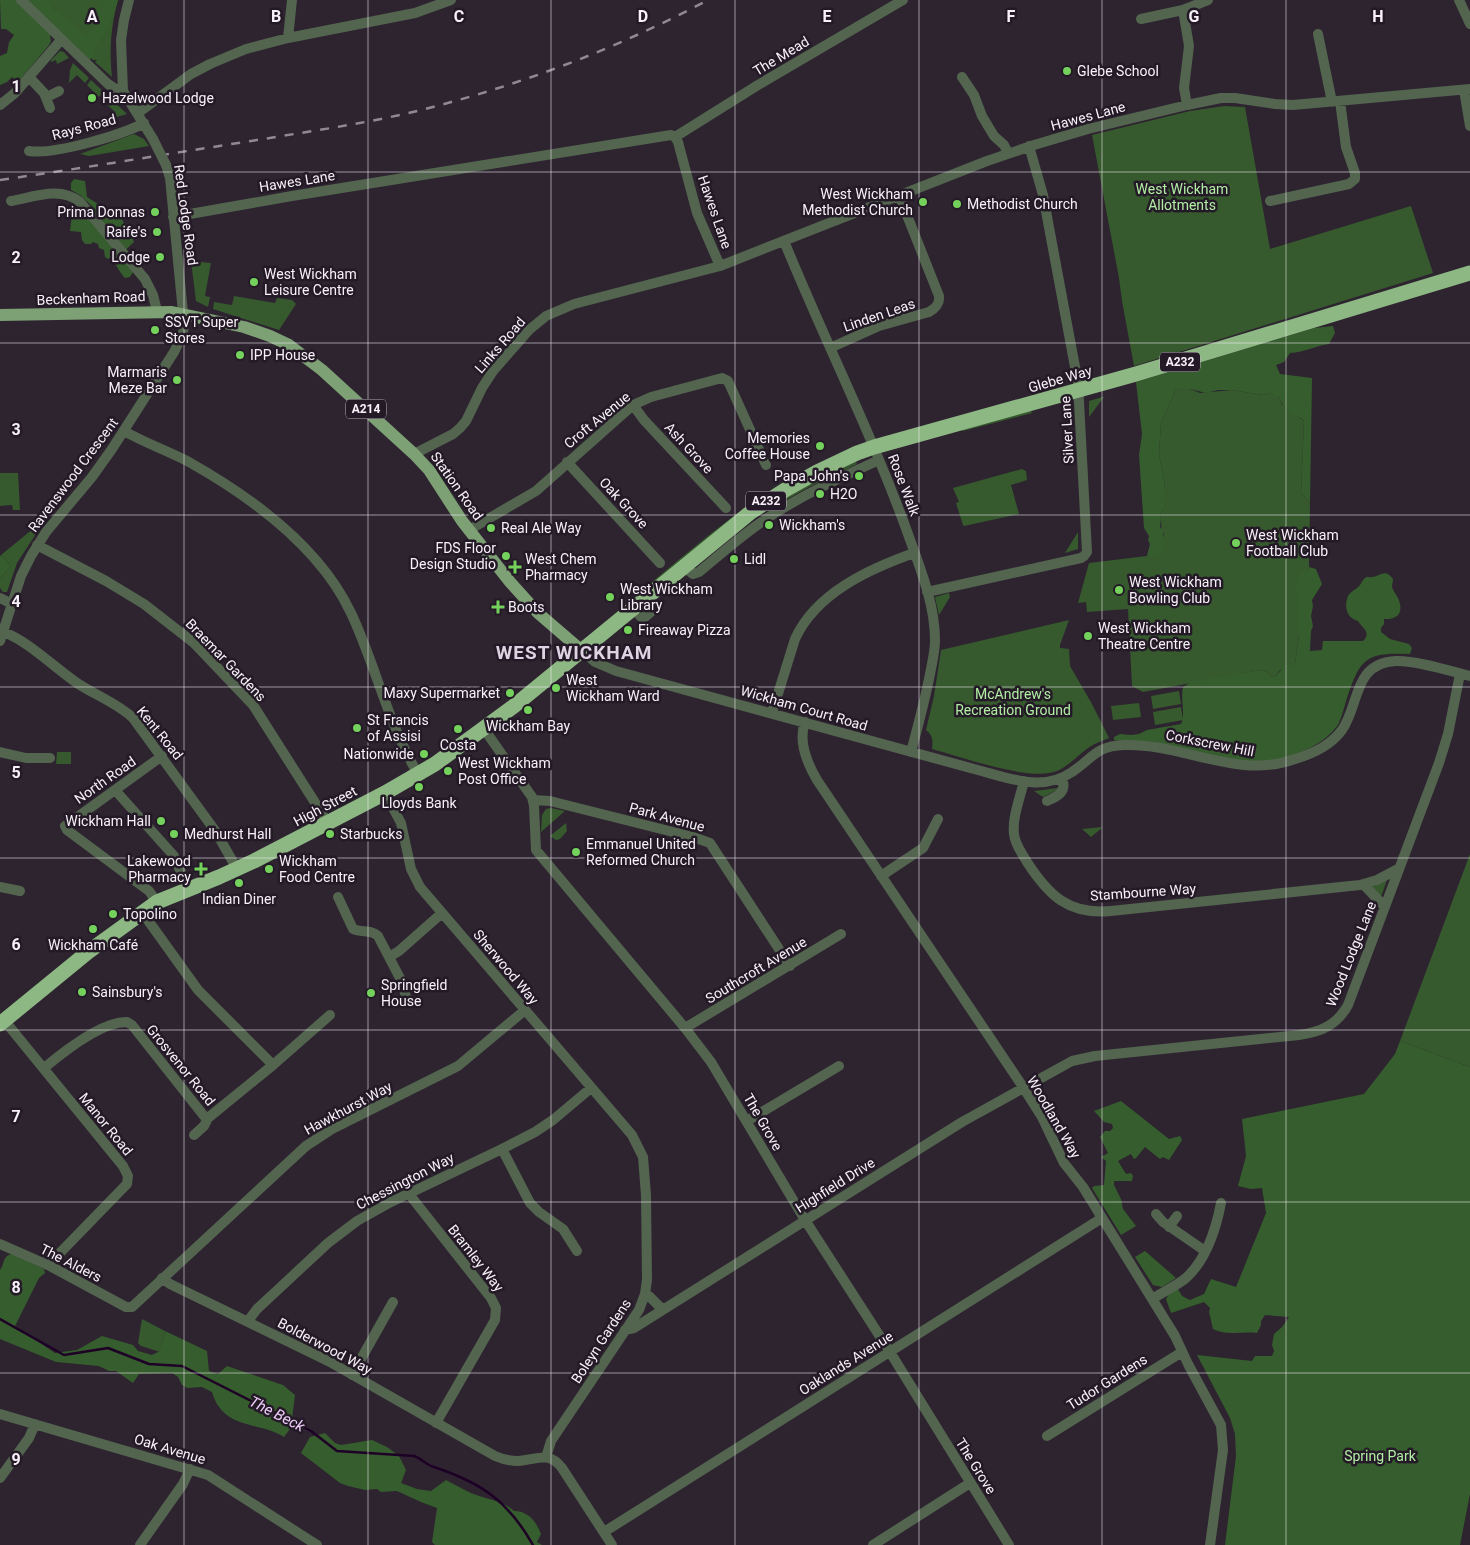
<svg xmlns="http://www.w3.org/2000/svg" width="1470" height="1545" font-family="Roboto,sans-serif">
<rect width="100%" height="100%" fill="#2d2430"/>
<path fill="#365a2d" d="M30 0H118C111 26 109 50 112 77L95 62 97 60H93Z
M60 51 64 52 69 58 57 64 56 60 51 62V60Z
M73 63 89 78 85 83 77 75 69 83 70 70Z
M91 80 104 92 99 97 87 85Z
M106 94 127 114 106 120 114 111 101 99Z
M1224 106 1245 107 1270 249 1411 206 1433 273 1134 366 1122 301 1119 278 1092 135 1190 111Z
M134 134 144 139 149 146 89 156 80 154Z
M191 261 211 263 205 296 210 297 208 307 196 301Z
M234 296 275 303 277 298 292 300 296 304 279 330 213 309 214 302 232 305Z
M1178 389H1190L1200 393 1232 390 1263 395 1270 393 1275 394 1279 397 1282 404 1304 421 1301 493 1310 503 1309 567 1299 618V636L1295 664 1280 670 1276 676 1272 677 1267 672 1261 670 1143 692 1132 686 1128 609 1087 612 1086 602 1078 603 1089 563 1147 556H1159L1164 534C1159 526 1163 523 1160 516L1164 507V489L1165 485 1159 454 1161 423 1175 391Z
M1106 396 1104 397 1089 417V401Z
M1030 410 1032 413 963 431 962 429Z
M856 462 857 464 809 487 777 505 775 503 796 490Z
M1022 469 1026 471 1027 480 1011 485 1019 514 964 526 963 525 956 503 959 502 953 488Z
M0 473H18L20 510H13L12 505 0 506Z
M796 475 646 590 645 588C693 548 741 506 796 475Z
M39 524 41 526 17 563 7 592H3L0 588V578L11 566 1 555Z
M1078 532V549L1065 553Z
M949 593 950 597 939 615 935 597Z
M1069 620 1060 645V648L1069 649 1070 666 1092 704 1109 738C1102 741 1095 743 1088 748 1078 755 1069 766 1057 771 1030 782 962 757 932 749 933 740 933 736 926 730L934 696 941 650Z
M1179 691 1181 704 1153 709 1151 696Z
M1139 703 1141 717 1113 720 1111 706Z
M1181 707 1183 720 1155 725 1153 712Z
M57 752H71V764H56Z
M1058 788H1061L1043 797 1034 791Z
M551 808 565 811 541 832 542 815 546 809Z
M566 823 567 831 560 839 556 840 550 836Z
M1103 827 1091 837 1082 829Z
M1470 854V1067L1400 1041Z
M1387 880 1381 897 1372 887Z
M142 1319 165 1331 160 1352 141 1346 138 1343Z"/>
<path fill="#365d2d" d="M0 0H46L50 3 53 10 65 17 66 20C76 24 79 32 87 37L90 34 91 29 96 28C99 19 94 14 101 2L100 0H118C113 19 106 34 93 49L95 55 89 60 56 29 50 36 51 41 49 45 18 82 12 77 7 82 0 85V56L7 53 9 42 14 35 6 29H1Z
M74 179 85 181 87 197 98 204 103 205 104 208C118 206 121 212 124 225L127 224 130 228V232L134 242 121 254 133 272 130 277 125 278C120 273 115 263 111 257L108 259 105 257 104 250 99 248 98 244 93 242 91 244H85L82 240 81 232 70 231 72 215 86 216 93 207 80 195 71 190V183Z
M1333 326 1335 333 1329 344C1315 346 1305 352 1290 353L1284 362 1276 365 1280 374 1312 378 1310 503 1301 493 1304 421C1301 417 1298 417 1293 414 1286 410 1282 404 1279 397L1270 393 1263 395 1232 390H1218L1206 393 1190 389H1178L1175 391 1161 423 1159 454 1165 485 1164 489V507L1160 516 1161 519 1160 527 1163 530C1164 538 1163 549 1159 556H1147L1150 544 1148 540 1149 536 1144 528 1139 455 1142 434 1136 382 1314 328Z
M1 555 11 566 0 578V556Z
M1309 567 1316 569 1322 584 1312 600 1313 606 1311 616 1313 626 1311 631 1310 651 1322 650 1323 641H1363C1372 632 1362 628 1358 621 1346 618 1344 606 1348 596 1351 591 1357 589 1360 585 1362 582 1362 581 1364 579 1369 575 1366 578 1372 577 1381 576 1385 568 1393 579 1393 582 1392 584 1392 587 1393 591 1396 594 1398 598 1404 611 1399 620 1384 619V624L1381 628V632L1390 639 1409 644 1412 648 1410 654C1364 652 1360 659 1346 701 1344 708 1342 716 1339 723 1327 743 1297 756 1275 760 1234 768 1192 748 1151 742 1139 740 1126 742 1114 740V737L1120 734 1131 735 1139 734 1147 730 1181 724C1186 714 1180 700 1183 687L1191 682 1261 670 1267 672 1272 677 1276 676 1285 665 1295 664 1299 636 1296 579 1303 572 1308 571Z
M1400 1041 1470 1067V1494L1460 1545H1225L1236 1456 1235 1434 1230 1418 1197 1355 1252 1361 1255 1356H1272L1274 1351 1272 1345 1274 1334 1282 1327 1289 1317 1265 1315 1261 1321V1325L1257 1333C1242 1331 1227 1336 1213 1329L1209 1312 1210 1308 1204 1302 1171 1313 1166 1299 1169 1294 1178 1289 1182 1296 1190 1300 1204 1294 1211 1279 1236 1287 1266 1213 1262 1188 1251 1189 1238 1186 1246 1156 1242 1119 1364 1094 1395 1054Z
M1121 1101 1169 1139 1180 1136 1182 1140 1169 1160 1163 1157 1160 1159 1145 1147 1136 1158 1134 1159 1131 1154 1118 1161 1126 1174 1131 1173 1133 1176 1132 1181H1114V1185L1121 1199 1123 1209 1136 1226 1121 1235 1092 1188 1094 1186 1104 1185 1106 1161 1101 1157 1108 1153 1100 1137 1105 1131H1110L1113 1128 1112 1124 1104 1122 1094 1111Z
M1145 1251 1176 1278 1162 1287 1153 1285 1135 1257Z
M12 1254 44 1269 45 1273 39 1278 15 1326 55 1353 77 1350 102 1336 133 1345 138 1351 152 1355 160 1351 165 1331 207 1351 209 1371 218 1374 227 1366 283 1385 295 1395 292 1419 290 1429 284 1437C258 1421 223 1430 212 1392L202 1387 187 1388 182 1385 178 1377 172 1373 139 1374 133 1383 116 1371H109L99 1366 56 1362 0 1339V1270C5 1264 2 1256 12 1254Z
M325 1433 335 1443 341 1445 372 1440 387 1447 399 1456 406 1470 401 1483 417 1489 431 1491 446 1480C454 1484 462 1489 471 1493 485 1499 502 1500 514 1511 528 1511 536 1521 541 1534L537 1542 542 1545H435L432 1542 437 1508 421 1502 397 1491 381 1492 377 1489 365 1490 348 1486 340 1483 301 1453 310 1437Z"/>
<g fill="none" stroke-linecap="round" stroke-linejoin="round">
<path stroke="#1e0027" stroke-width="2.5" d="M0 1319 64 1355 108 1348 149 1364 182 1366 311 1431 337 1451 414 1456C422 1459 427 1465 434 1467 482 1483 508 1501 533 1545"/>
<path stroke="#53644f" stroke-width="10" d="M21 0 108 84 114 88 123 91 153 139
M1459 0 1470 24
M1183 10 1189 46 1184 88 1187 105
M1141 19 1183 10 1208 0
M1318 34 1332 102
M288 38 292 0
M29 77 44 93 50 108
M962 77 974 95 982 116 994 136 1004 145 1008 153
M1464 90 1470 126
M123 91 121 40 124 20 129 0
M47 97 59 91
M0 105 15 93 61 40
M138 113 191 74 210 64 246 49 288 38 415 13 451 0
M675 137 758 85 903 0
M29 151C54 155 122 135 144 123
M11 201C34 197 60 186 80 202L145 279 153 295 157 311
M1270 201 1349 184 1355 179V173L1346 147 1340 101
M173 217 292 196 671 135 675 137 678 142 697 213 720 266 987 161 1034 145 1088 129 1187 105 1221 98H1235L1275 104 1293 105 1470 89
M784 241C824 339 872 434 908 534 920 568 935 604 935 640 935 652 932 663 930 674 925 700 918 726 911 752
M830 348 879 326 929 312C935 309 940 303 939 296L899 195
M633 405 644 420 726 508
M124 431C145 443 168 451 189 462 251 497 320 547 351 613 376 666 388 724 418 774
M414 454 453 434 460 428 466 421 482 388 493 371 529 330 546 316 574 304 720 266
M567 462 660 563
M469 530 536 491 633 405 651 397 722 378 728 381 766 465
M37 545 106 581 144 604 194 643 253 705 328 823
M683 566 693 574 699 572C722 553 744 533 769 517 804 494 842 477 879 460
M927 592 1081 558 1084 556 1087 552 1078 383 1043 195 1029 146
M0 598 12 604
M633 608 641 617H645L651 612
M3 632C27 640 55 668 77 683 95 695 117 703 133 718L216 832 237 869
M0 641 21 576 31 556 46 532 92 477 112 449 174 352 183 334 184 323 170 178 166 165
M581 650 595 662 616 671 974 769C1006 777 1042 793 1072 772 1093 758 1096 746 1124 745 1183 743 1237 780 1295 759 1312 754 1331 745 1342 730 1360 704 1353 663 1396 661 1415 660 1450 671 1470 676
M772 713 795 639C816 593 869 569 914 553
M805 722C798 741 807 763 817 780L1023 1087 1042 1117 1064 1163 1083 1187 1175 1336 1188 1364 1221 1425 1223 1450 1210 1545
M484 729 532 797 534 806 536 850 685 1028 711 1062 805 1220 890 1352 1009 1545
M0 752 26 758H50
M1024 781C1020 798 1012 818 1014 834 1015 845 1022 853 1027 862 1049 896 1069 915 1111 911L1360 885 1377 880 1398 869
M115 790 174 856 188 889
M385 793 401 823 411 869 420 887 632 1135 643 1157 646 1195 647 1280 645 1294 639 1310 551 1441 546 1457
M533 800 550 801 693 837 710 843 790 966
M1047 801C1059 796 1067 791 1062 778
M881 876 923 848 938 819
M1364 885 1385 907
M0 887 20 891
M338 897 353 929C362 933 371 929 378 936L402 982 406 997
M157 902 149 891 67 830 65 826 162 756
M142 912 198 990 273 1065
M389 957 399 951 442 913
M4 1020 123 1166 128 1176 127 1184 123 1188 55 1258 50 1266
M685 1028 841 934
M44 1068C62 1053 102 1021 127 1022L132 1025 204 1116 208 1118 273 1065 330 1015
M747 1121 839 1066
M194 1135 204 1126 208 1118
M502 1149 530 1203 539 1212 563 1229 577 1251
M409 1194 491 1298 496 1308 495 1320 436 1423
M1156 1214 1163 1222 1205 1251
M1169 1227 1177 1216
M0 1244 50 1266 126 1307H132L306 1146 332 1129 458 1066 525 1010
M162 1278 170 1284 330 1362 495 1456C502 1459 510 1461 518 1461 537 1460 548 1450 562 1468L612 1545
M645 1294 649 1296 663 1310
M1152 1299C1163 1292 1176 1286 1186 1278 1207 1259 1216 1229 1221 1203
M248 1321 257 1309 328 1243 357 1221 391 1202 502 1149 535 1132 553 1120 591 1088
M625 1330 634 1328 962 1122 1072 1061 1095 1056 1299 1035C1321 1032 1337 1025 1348 1005L1439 763 1448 734 1460 674
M352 1375 393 1302
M0 1414 208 1475 317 1545
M1047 1436 1182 1352
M0 1478 29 1438 35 1424
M604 1532 1102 1218
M140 1545 183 1484 190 1469
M873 1545 970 1483"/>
<path stroke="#7da074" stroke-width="12" d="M0 315 172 312 244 327 270 336 289 345 322 370 414 454 429 470 462 521 510 582 538 613 581 650"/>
<path stroke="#8db883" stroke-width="15" d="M0 1024 88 952 157 902 219 877 254 861 385 793 435 764 514 706 751 512 785 490 817 472 857 453 874 447 1136 374 1470 273"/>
<path stroke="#908993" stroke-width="2.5" stroke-dasharray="9 9" stroke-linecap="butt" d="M0 180C84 168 167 154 251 141 311 131 371 123 429 108 526 83 620 47 708 0"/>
<path stroke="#53644f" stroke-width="10" d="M153 139 166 165"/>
</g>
<path fill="none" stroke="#f7f1f9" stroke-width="1" stroke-opacity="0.55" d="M184 0V1545M368 0V1545M551 0V1545M735 0V1545M919 0V1545M1102 0V1545M1286 0V1545M0 172H1470M0 343H1470M0 515H1470M0 687H1470M0 858H1470M0 1030H1470M0 1202H1470M0 1373H1470"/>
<g fill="#74d25c" stroke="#241a27" stroke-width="2">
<circle cx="1067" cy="71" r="5"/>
<circle cx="92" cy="98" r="5"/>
<circle cx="923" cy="202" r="5"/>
<circle cx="957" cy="204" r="5"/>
<circle cx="155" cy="212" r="5"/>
<circle cx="157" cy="232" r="5"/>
<circle cx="160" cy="257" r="5"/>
<circle cx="254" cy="282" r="5"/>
<circle cx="155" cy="330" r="5"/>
<circle cx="240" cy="355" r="5"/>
<circle cx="177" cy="380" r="5"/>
<circle cx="820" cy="446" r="5"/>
<circle cx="859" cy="476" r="5"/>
<circle cx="820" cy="494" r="5"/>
<circle cx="769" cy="525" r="5"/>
<circle cx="491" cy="528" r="5"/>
<circle cx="1236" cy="543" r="5"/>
<circle cx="506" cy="556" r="5"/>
<circle cx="734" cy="559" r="5"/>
<path d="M512.5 559.5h5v5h5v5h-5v5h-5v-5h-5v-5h5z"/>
<circle cx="1119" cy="590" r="5"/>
<circle cx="610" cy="597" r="5"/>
<path d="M495.5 599.5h5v5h5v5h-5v5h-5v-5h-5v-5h5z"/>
<circle cx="628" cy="630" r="5"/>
<circle cx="1088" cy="636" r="5"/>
<circle cx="556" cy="688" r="5"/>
<circle cx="510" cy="693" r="5"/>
<circle cx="528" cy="710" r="5"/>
<circle cx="357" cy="728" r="5"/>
<circle cx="458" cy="729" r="5"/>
<circle cx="424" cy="754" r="5"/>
<circle cx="448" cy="771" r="5"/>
<circle cx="419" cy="787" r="5"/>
<circle cx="161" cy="821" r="5"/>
<circle cx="174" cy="834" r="5"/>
<circle cx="330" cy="834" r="5"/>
<circle cx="576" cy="852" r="5"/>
<path d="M198.5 861.5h5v5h5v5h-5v5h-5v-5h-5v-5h5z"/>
<circle cx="269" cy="869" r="5"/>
<circle cx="239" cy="883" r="5"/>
<circle cx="113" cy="914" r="5"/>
<circle cx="93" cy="929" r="5"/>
<circle cx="82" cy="992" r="5"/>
<circle cx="371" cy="993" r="5"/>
</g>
<g text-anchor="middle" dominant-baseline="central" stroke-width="5" stroke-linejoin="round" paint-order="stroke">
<g fill="#241a27" stroke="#b8b0ba" stroke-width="1">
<rect x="1160" y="352.5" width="40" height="19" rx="4"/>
<rect x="346" y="399.5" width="40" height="19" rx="4"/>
<rect x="746" y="491.5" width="40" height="19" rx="4"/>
</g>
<g font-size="12" font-weight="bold" fill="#f7f1f9">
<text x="1180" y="362">A232</text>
<text x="366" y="409">A214</text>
<text x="766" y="501">A232</text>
</g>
<g font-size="14" fill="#f7f1f9" stroke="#241a27">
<text transform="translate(781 56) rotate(-31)">The Mead</text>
<text transform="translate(1088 116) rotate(-15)">Hawes Lane</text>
<text transform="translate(84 127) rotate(-15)">Rays Road</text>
<text transform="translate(297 181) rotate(-9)">Hawes Lane</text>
<text transform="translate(715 212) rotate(71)">Hawes Lane</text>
<text transform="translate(186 215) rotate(82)">Red Lodge Road</text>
<text transform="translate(91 298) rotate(-2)">Beckenham Road</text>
<text transform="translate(879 315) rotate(-19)">Linden Leas</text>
<text transform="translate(500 345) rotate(-49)">Links Road</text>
<text transform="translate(1060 379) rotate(-16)">Glebe Way</text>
<text transform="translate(597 420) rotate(-39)">Croft Avenue</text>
<text transform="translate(1067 430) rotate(-93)">Silver Lane</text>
<text transform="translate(689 448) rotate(47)">Ash Grove</text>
<text transform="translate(73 475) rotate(-53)">Ravenswood Crescent</text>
<text transform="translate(904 485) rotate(69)">Rose Walk</text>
<text transform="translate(457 486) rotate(55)">Station Road</text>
<text transform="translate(624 503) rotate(47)">Oak Grove</text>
<text transform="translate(226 660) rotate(46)">Braemar Gardens</text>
<text transform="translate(804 708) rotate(16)">Wickham Court Road</text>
<text transform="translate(160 733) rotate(51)">Kent Road</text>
<text transform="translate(1210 743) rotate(11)">Corkscrew Hill</text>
<text transform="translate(105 780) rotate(-35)">North Road</text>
<text transform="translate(325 806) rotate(-28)">High Street</text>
<text transform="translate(667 817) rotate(15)">Park Avenue</text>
<text transform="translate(1143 892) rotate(-4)">Stambourne Way</text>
<text transform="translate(1351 954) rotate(-68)">Wood Lodge Lane</text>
<text transform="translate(506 967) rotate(50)">Sherwood Way</text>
<text transform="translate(756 970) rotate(-31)">Southcroft Avenue</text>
<text transform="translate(181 1065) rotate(51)">Grosvenor Road</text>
<text transform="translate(348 1108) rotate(-28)">Hawkhurst Way</text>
<text transform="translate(1054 1117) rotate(60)">Woodland Way</text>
<text transform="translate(763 1122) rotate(60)">The Grove</text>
<text transform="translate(106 1124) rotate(51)">Manor Road</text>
<text transform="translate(405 1181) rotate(-27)">Chessington Way</text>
<text transform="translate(835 1185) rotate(-32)">Highfield Drive</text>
<text transform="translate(476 1258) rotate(52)">Bramley Way</text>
<text transform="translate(71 1263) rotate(27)">The Alders</text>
<text transform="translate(601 1341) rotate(-57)">Boleyn Gardens</text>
<text transform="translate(325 1346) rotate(28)">Bolderwood Way</text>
<text transform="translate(846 1363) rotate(-32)">Oaklands Avenue</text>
<text transform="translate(1107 1382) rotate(-32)">Tudor Gardens</text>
<text transform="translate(170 1449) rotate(17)">Oak Avenue</text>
<text transform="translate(976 1466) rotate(58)">The Grove</text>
</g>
<g font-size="14" fill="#f7f1f9" stroke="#241a27" text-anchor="start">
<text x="1077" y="71">Glebe School</text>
<text x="102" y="98">Hazelwood Lodge</text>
<text x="913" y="194" text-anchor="end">West Wickham<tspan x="913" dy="16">Methodist Church</tspan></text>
<text x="967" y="204">Methodist Church</text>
<text x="145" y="212" text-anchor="end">Prima Donnas</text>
<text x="147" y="232" text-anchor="end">Raife's</text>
<text x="150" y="257" text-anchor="end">Lodge</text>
<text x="264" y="274">West Wickham<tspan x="264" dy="16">Leisure Centre</tspan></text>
<text x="165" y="322">SSVT Super<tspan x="165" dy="16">Stores</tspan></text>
<text x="250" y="355">IPP House</text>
<text x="167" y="372" text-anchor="end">Marmaris<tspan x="167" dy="16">Meze Bar</tspan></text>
<text x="810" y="438" text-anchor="end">Memories<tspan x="810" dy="16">Coffee House</tspan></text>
<text x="849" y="476" text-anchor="end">Papa John's</text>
<text x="830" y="494">H2O</text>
<text x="779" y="525">Wickham's</text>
<text x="501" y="528">Real Ale Way</text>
<text x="1246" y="535">West Wickham<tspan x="1246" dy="16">Football Club</tspan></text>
<text x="496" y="548" text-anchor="end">FDS Floor<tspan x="496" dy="16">Design Studio</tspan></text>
<text x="525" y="559">West Chem<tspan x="525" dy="16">Pharmacy</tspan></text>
<text x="744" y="559">Lidl</text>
<text x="1129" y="582">West Wickham<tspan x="1129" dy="16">Bowling Club</tspan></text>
<text x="620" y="589">West Wickham<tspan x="620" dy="16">Library</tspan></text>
<text x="508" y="607">Boots</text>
<text x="1098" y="628">West Wickham<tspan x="1098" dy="16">Theatre Centre</tspan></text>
<text x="638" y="630">Fireaway Pizza</text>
<text x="566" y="680">West<tspan x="566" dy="16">Wickham Ward</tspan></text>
<text x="500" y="693" text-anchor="end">Maxy Supermarket</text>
<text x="367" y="720">St Francis<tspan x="367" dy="16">of Assisi</tspan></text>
<text x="528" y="726" text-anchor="middle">Wickham Bay</text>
<text x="458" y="745" text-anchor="middle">Costa</text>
<text x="414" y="754" text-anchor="end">Nationwide</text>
<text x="458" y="763">West Wickham<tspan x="458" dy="16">Post Office</tspan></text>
<text x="419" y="803" text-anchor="middle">Lloyds Bank</text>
<text x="151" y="821" text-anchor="end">Wickham Hall</text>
<text x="184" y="834">Medhurst Hall</text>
<text x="340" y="834">Starbucks</text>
<text x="586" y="844">Emmanuel United<tspan x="586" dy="16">Reformed Church</tspan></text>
<text x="191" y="861" text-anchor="end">Lakewood<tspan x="191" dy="16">Pharmacy</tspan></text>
<text x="279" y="861">Wickham<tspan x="279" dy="16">Food Centre</tspan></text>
<text x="239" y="899" text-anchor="middle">Indian Diner</text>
<text x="123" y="914">Topolino</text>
<text x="93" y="945" text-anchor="middle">Wickham Café</text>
<text x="381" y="985">Springfield<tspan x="381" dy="16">House</tspan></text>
<text x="92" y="992">Sainsbury's</text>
</g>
<g font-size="14" fill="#b1eea3" stroke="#241a27">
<text x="1182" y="189">West Wickham<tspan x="1182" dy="16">Allotments</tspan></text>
<text x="1013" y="694">McAndrew's<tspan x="1013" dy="16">Recreation Ground</tspan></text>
<text x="1380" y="1456">Spring Park</text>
</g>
<g font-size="15" font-style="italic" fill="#f2d0fd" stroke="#241a27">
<text transform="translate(277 1414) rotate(27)">The Beck</text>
</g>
<g font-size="19" font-weight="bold" letter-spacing="1" fill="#dfd2e3" stroke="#241a27">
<text x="574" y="652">WEST WICKHAM</text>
</g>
</g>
<g font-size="16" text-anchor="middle" font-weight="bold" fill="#f7f1f9" stroke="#241a27" stroke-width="5" stroke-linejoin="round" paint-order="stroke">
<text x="92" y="22">A</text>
<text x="276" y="22">B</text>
<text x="459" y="22">C</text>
<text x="643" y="22">D</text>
<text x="827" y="22">E</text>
<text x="1011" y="22">F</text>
<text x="1194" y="22">G</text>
<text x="1378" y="22">H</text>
<text x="16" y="92">1</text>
<text x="16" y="263">2</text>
<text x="16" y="435">3</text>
<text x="16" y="607">4</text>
<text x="16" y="778">5</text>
<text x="16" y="950">6</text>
<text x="16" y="1122">7</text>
<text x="16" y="1293">8</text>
<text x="16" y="1465">9</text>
</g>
</svg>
